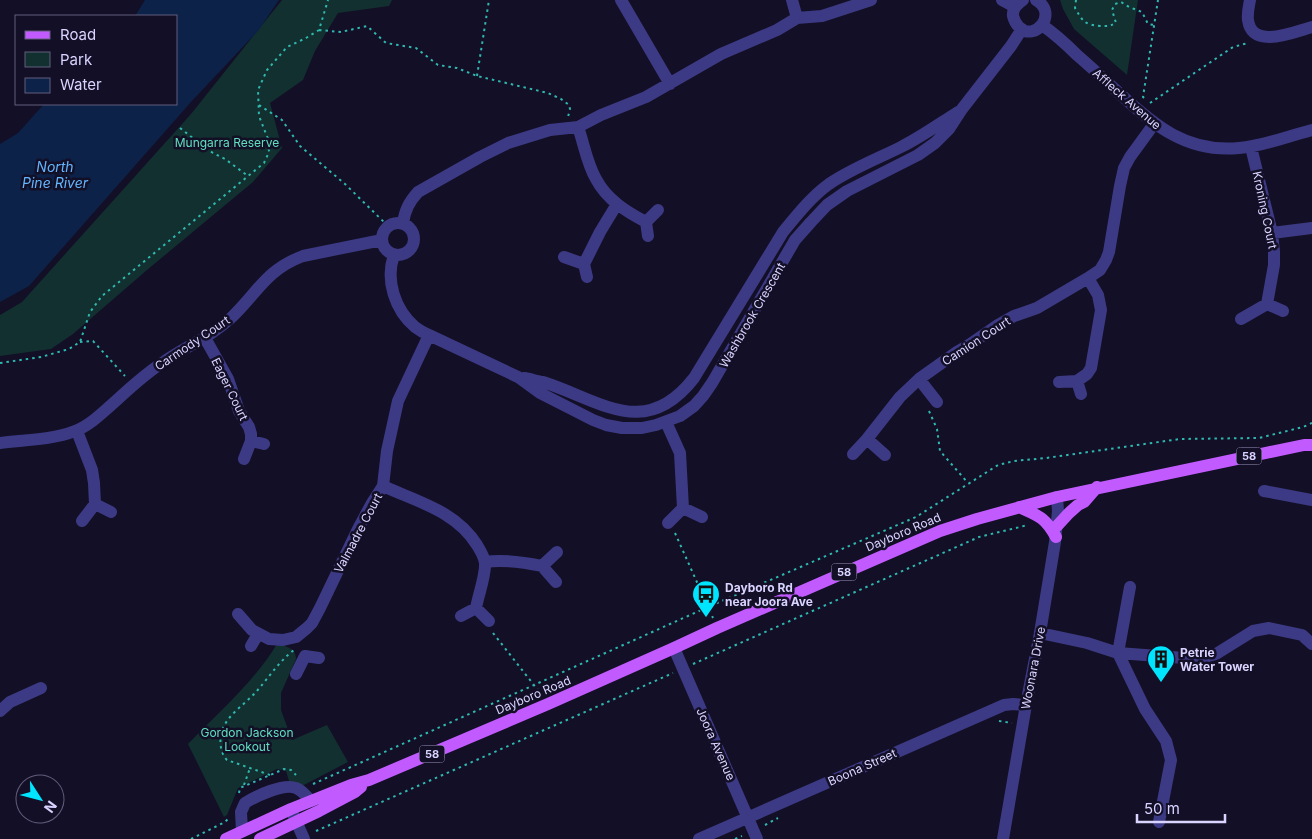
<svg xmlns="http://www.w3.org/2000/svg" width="1312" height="839" font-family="Inter,sans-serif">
<rect width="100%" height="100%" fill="#130f26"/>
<path fill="#12302f" d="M282 0H392L389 6 338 13 315 51 303 80 270 103 282 148 253 182 147 270 73 334 51 349 0 356V315L22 302 191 114Z
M1060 0H1138L1127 75 1074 29 1063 9Z
M277 644C286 646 296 648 296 659L281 693V710L292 740 327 725 348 762 302 786 289 781 286 771 277 769 238 788 227 815 224 817 188 744C219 712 254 682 277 644Z"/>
<path fill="#0c2248" d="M145 0H279L258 31 191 102 29 286 0 302V144L18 133 44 104H176V16H135Z"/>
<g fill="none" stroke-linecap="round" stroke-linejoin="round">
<path stroke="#2fb8b0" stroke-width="2" stroke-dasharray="2.5 4" stroke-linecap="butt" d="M1076 0 1075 8C1082 20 1084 25 1100 26 1108 26 1108 27 1116 23L1112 10 1115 4 1121 2 1129 7 1142 12 1148 24 1154 25
M319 30 341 32 367 26 386 43 416 48 438 65 457 68 477 76 548 93 561 99 569 105 570 109 568 117
M477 76 489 0
M1144 98 1143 97 1158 0
M1150 103 1233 47 1248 43
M259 105 282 120 300 146 345 184 388 226
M180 128 204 147 213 153 225 159 248 176
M80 342 93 341 125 376
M0 363 41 357 69 349 80 342 90 312 102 296 264 163 269 152 268 139 259 116 258 90 267 70 287 47 306 38 319 30 328 0
M929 411 937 429 940 451 968 483
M675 533 713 618
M493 633 541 694
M693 664 979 537 1028 525
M999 721 1012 723
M270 775 227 760C220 753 219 740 222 731 227 715 244 705 255 693 268 679 278 662 294 650
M313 784 708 607 916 517 998 465 1014 461 1046 458 1180 439 1259 438 1303 427 1312 423
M244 785 250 768
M239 793 240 788 284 769 291 770 296 775
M765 825 778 818
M316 831 673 673
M191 839 225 822 230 817
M735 839 742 836"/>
<path stroke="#3d3a85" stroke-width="12" d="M621 0 670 84
M792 0 797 18
M1002 0 1015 7
M1023 0C1017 4 1012 9 1013 16 1014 20 1016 24 1019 27 1035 43 1059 13 1036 0
M1250 0C1249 6 1247 13 1248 20 1252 50 1294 32 1312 27
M1042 25C1055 34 1066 44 1077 55 1091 67 1105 80 1119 93 1155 126 1187 153 1239 148 1264 146 1288 136 1312 130
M578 127C584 144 587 164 596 179 607 200 627 212 646 222
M1251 147 1272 233 1274 252V265L1267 304
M382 239a16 16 0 1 1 32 0a16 16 0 1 1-32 0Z
M403 223C405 210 409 202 418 192L480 157 508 143 550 130 578 127 601 115 646 97 721 54 777 30 797 18 822 16 871 0
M1272 233 1312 228
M648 236 646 222 658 210
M394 255C385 280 395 310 415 327 419 330 424 333 429 335L518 377 540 393 593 420 606 425 622 428H642L656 425 680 416 694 406 703 396 712 383 795 240 811 222 827 205 847 191 918 155 935 143 949 129 962 109 1011 46 1022 29
M564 257 584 264 587 277
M584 264 600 232 617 204
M1241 319 1267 304 1283 311
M205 338 228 379 239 411 249 427 251 434V441
M524 378C530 379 537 381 543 382 600 400 645 441 694 378L783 232C797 215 811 197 829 184 851 169 877 159 901 147 921 137 939 124 958 112
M919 379 937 402
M1077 381 1087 374 1091 368 1101 310 1098 295 1088 278
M1059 382 1077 381 1081 394
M666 422 680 453 683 508
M77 431 92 470 94 483 95 504
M867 439 900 397 919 379 957 352 969 345 998 325 1014 316 1037 308 1088 278 1100 270 1106 260 1109 252 1120 186 1124 168 1130 157 1154 124
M0 443C25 440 52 440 75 431 88 426 99 416 109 407 127 391 144 374 165 361 187 346 212 336 232 317 258 292 266 270 303 256L382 240
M853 454 867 439 885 455
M244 459 251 441 264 444
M383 486C418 502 456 511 477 545 480 550 484 556 485 563 486 575 478 596 476 608
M1264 491 1312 500
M82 521 95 504 111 512
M668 523 683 508 702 517
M485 562C504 559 523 562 542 566
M556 582 542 566 557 552
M1130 587 1118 653 1145 709 1166 741 1171 760 1159 822
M238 614 252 630 269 639 283 640 296 637 307 628 312 623 320 608 358 529 372 503 383 486 387 451 398 401 429 335
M461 616 476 608 489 621
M1040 633 1087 643 1118 653 1198 659 1216 654 1253 631 1269 628 1302 635 1312 644
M251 646 258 634
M674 648 757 839
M296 674 305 656 319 658
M0 711 10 702 41 688
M292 812 304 839
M242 831 241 812 245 803C256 796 284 783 296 788 302 790 307 797 311 801
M699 839 1004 705 1013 704 1026 705
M1003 839 1026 705 1040 633 1055 542 1058 511 1057 497"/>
<path stroke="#c25bff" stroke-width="12" d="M1019 507C1039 516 1045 517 1056 537
M1057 526 1069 513 1078 505 1084 502 1097 487
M226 839 291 809 351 785 369 780 548 704 674 648 717 628 940 531 977 519 1057 497 1304 445H1312
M260 839 319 811 355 792 361 787"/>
</g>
<defs>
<g id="bus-pin" transform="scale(1.4375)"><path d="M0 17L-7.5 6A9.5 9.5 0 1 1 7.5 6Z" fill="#00e5ff" stroke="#130f26"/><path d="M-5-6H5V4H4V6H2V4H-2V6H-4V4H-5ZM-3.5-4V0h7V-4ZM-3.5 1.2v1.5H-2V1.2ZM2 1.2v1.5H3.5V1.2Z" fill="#111"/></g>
<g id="building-pin" transform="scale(1.4375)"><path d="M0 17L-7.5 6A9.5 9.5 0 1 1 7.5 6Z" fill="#00e5ff" stroke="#130f26"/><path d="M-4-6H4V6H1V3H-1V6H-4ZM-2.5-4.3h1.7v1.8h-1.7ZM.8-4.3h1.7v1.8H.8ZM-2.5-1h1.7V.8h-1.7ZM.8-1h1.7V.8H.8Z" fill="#111"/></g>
</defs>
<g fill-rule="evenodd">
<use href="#bus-pin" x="706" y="594"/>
<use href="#building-pin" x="1161" y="659"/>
</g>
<g text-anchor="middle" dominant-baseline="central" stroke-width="5" stroke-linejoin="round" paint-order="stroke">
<g fill="#130f26" stroke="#9e99be" stroke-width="1">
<rect x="1236.5" y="447.5" width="25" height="17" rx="4"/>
<rect x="831.5" y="563.5" width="25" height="17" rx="4"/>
<rect x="419.5" y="745.5" width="25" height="17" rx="4"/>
</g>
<g font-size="11" font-weight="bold" fill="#d9d4ff">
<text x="1249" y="456">58</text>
<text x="844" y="572">58</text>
<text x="432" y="754">58</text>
</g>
<g font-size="12" fill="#d9d4ff" stroke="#130f26">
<text transform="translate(1127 99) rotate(41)">Affleck Avenue</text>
<text transform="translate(1265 210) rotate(78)">Kroning Court</text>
<text transform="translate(752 315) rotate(-60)">Washbrook Crescent</text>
<text transform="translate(976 341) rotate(-33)">Camion Court</text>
<text transform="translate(192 343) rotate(-34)">Carmody Court</text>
<text transform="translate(230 389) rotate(64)">Eager Court</text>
<text transform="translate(903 532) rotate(-23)">Dayboro Road</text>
<text transform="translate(358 533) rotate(-62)">Valmadre Court</text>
<text transform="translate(1033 668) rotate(-79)">Woonara Drive</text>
<text transform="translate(533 695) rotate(-23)">Dayboro Road</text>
<text transform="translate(716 744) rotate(66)">Joora Avenue</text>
<text transform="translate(862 767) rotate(-24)">Boona Street</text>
</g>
<g font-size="12" fill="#5fe0c0" stroke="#130f26">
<text x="227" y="142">Mungarra Reserve</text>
<text x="247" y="732">Gordon Jackson<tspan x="247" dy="14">Lookout</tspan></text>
</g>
<g font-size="12" font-weight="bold" fill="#d9d4ff" stroke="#130f26" text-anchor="start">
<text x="725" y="587">Dayboro Rd<tspan x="725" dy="14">near Joora Ave</tspan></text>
<text x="1180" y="652">Petrie<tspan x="1180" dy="14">Water Tower</tspan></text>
</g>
<g font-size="14" font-style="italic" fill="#62b6ff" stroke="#130f26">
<text x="55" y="166">North<tspan x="55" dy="16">Pine River</tspan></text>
</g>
</g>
<rect x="15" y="15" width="162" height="90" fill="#130f26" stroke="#625e7d"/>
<rect x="25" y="31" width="25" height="8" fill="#c25bff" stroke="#625e7d"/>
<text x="60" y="40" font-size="15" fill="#d9d4ff">Road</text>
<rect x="25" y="52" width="25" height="15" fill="#12302f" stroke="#625e7d"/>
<text x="60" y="65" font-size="15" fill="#d9d4ff">Park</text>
<rect x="25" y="78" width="25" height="15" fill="#0c2248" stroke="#625e7d"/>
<text x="60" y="90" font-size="15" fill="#d9d4ff">Water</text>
<g transform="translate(40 799) rotate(126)"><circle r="24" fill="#130f26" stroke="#625e7d"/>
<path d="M0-4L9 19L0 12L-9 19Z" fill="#00e5ff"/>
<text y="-8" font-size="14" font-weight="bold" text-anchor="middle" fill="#d9d4ff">N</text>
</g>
<path d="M1137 814v8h88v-8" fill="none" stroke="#d9d4ff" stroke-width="2.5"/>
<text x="1144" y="814" font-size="15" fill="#d9d4ff" stroke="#130f26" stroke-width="4" paint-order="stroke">50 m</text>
</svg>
